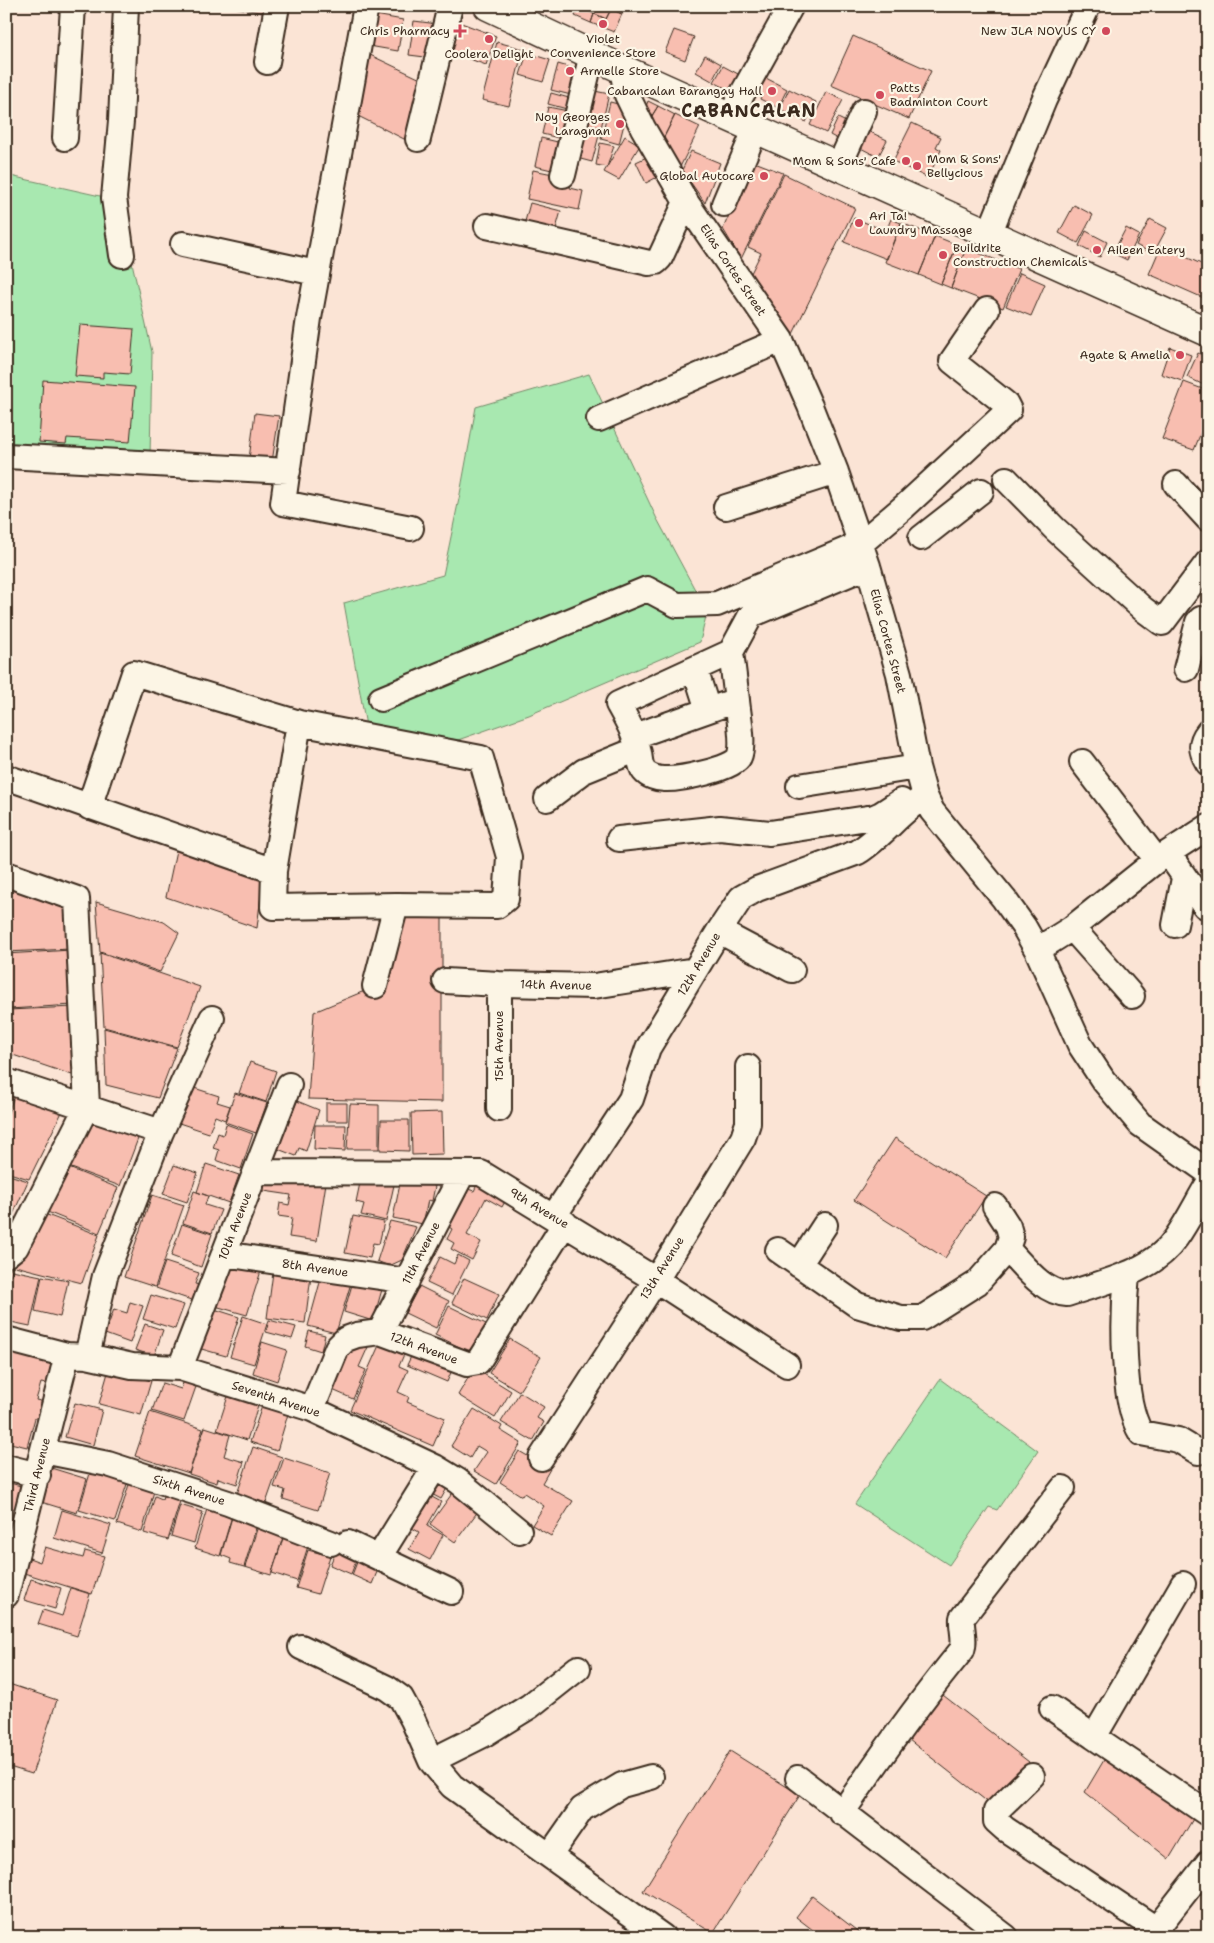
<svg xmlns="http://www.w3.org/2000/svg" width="1214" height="1943" font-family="'Shantell Sans',sans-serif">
<rect width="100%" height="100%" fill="#fbe4d5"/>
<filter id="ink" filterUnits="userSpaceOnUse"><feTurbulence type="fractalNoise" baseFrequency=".02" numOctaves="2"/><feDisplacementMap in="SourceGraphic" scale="10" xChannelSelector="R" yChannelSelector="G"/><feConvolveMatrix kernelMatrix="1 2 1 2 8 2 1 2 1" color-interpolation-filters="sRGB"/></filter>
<g filter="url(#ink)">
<path fill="#a8e8b0" stroke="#728967" d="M6 175 118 200 152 352 150 457 6 448Z
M589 374 656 517 707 612 700 642 529 715 458 740 366 726 344 603 443 575 460 494 476 407Z
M940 1379 1038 1451 997 1510 989 1507 949 1565 855 1504Z"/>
<path fill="#f8beb0" stroke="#3b2a1e" d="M228 6H271L270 14Z
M376 6H394L391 13Z
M579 6H625L622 14 611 9 606 19Z
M579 7 594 14 591 23 575 16Z
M611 9 622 14 614 32 591 23 594 14 606 19Z
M375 15 403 20 398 51 369 46Z
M414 21 438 24 433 58 409 55Z
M456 21 496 36 486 65 445 50Z
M674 30 694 37 685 60 665 52Z
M853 36 931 71 909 119 831 85Z
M497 42 523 49 509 106 482 100Z
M366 53 429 83 412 143 356 115Z
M527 53 550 60 543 82 520 75Z
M705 55 721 64 712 81 696 72Z
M558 64 582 71 575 96 551 90Z
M723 66 740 75 731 91 714 82Z
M764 77 787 89 778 108 760 99 761 96 756 93Z
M789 89 816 102 806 122 780 109Z
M590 90 609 94 601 128 582 124Z
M826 92 843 100 826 133 810 125Z
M551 93 569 98 567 109 548 104Z
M648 101 658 106 650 119 645 109Z
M610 102 618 104 626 116 619 144 601 139Z
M658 106 675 115 662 141 650 119Z
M548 107 573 112 567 140 542 134Z
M675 115 700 127 680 167 662 141Z
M838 118 850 124 841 141 830 135Z
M912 123 941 137 936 147 941 150 928 178 893 161Z
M582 124 601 128 592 162 573 157Z
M862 128 887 140 878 157 853 144Z
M625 136 640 145 619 180 604 172Z
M541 138 566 144 560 172 535 166Z
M600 143 614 146 607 167 596 165Z
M691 151 720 163 705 203 682 170Z
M651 155 661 175 646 183 636 162Z
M752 161 783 173 741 259 723 229Z
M533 170 573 178 570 188 583 191 579 210 527 199Z
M784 174 855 208 792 336 751 273 761 253 748 247Z
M530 203 561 211 554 236 523 229Z
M1074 205 1093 215 1078 243 1059 233Z
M854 218 886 231 891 219 901 223 887 259 844 242Z
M1150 219 1167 228 1153 254 1136 245Z
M901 223 935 236 919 275 885 262Z
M1126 228 1139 235 1127 260 1113 253Z
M1086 231 1107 242 1100 257 1079 246Z
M935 236 957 245 941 284 919 275Z
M957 245 966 248 951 288 941 284Z
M1161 246 1208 267V300L1149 274Z
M966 248 1019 269 1003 308 951 288Z
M1020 273 1045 284 1031 316 1006 306Z
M80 325 134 329 130 374 103 372V378L75 376Z
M1170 347 1191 355 1182 381 1161 374Z
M1198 353 1208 358V387L1187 377Z
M43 380 135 387 130 442 67 438 66 444 39 442Z
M1184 382 1208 391V415L1194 450 1162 439Z
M255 413 279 416 272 462 249 459Z
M178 841 264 870 257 928 166 897Z
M6 881 69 900 70 949 6 952Z
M96 902 164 922 179 933 160 972 100 952Z
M442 913V1102L308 1099 314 1012 362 992 386 994 404 914Z
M71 950 73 1005 9 1009 6 954Z
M100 953 200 987 177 1047 104 1027Z
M6 981 9 1054 6 1053Z
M74 1007 78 1077 10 1054 8 1010Z
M104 1028 177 1048 158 1098 106 1085Z
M250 1062 276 1071 266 1102 239 1093Z
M191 1087 219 1096 217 1102 230 1106 225 1120 215 1116 209 1133 179 1123Z
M6 1090 13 1093 6 1114Z
M15 1093 63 1110 29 1179 6 1172V1119Z
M235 1093 267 1103 256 1133 225 1122Z
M297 1101 319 1110 306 1151 299 1148 296 1156 278 1149Z
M326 1103H347V1121H326Z
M350 1104 379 1105V1149H347Z
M442 1112 443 1154 412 1155 411 1113Z
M86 1116 139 1136 120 1186 66 1166Z
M381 1120H409V1151L380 1150Z
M226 1124 253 1134 241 1169 216 1160 219 1150 213 1148 218 1133 223 1135Z
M315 1125H346L345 1151 314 1149Z
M895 1138 986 1196 945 1258 854 1200Z
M206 1164 239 1175 229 1203 197 1192Z
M174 1165 198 1173 187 1202 163 1194Z
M64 1166 118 1188 99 1233 45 1211Z
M6 1174 28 1181 6 1230Z
M266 1175 326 1183 317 1241 289 1237 292 1218 278 1216 280 1203 289 1205 291 1195 264 1191Z
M361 1178 394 1185 386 1221 361 1215 364 1204 356 1202Z
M401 1179 435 1186 432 1201 428 1200 423 1224 393 1218Z
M480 1179 510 1192 502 1207 486 1198 467 1235 481 1242 472 1260 451 1249 454 1243 447 1239 452 1229 449 1227 468 1189 474 1191Z
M194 1191 208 1196 205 1205 221 1210 212 1233 183 1223Z
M152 1195 184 1205 155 1287 124 1277Z
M42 1213 99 1235 82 1283 15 1266Z
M353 1216 384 1222 379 1244 373 1243 370 1258 345 1253Z
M390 1221 416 1227 402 1260 389 1266 377 1261Z
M182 1224 212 1234 201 1267 171 1256Z
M458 1255 469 1261 452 1295 427 1283 440 1257 454 1264Z
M230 1261 261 1271 247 1315 215 1306Z
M165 1262 199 1273 195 1284 200 1285 194 1301 156 1288Z
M6 1268 12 1269 6 1293Z
M12 1270 41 1276 30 1326 6 1321V1297Z
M273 1272 311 1276 305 1323 267 1318Z
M322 1275 351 1283 336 1333 308 1326Z
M42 1276 68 1281 60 1317 35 1311Z
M354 1278 383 1286 373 1321 344 1312Z
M464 1278 499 1294 487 1320 452 1303Z
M419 1286 449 1301 436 1328 405 1313Z
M151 1295 184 1305 175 1329 143 1319Z
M130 1302 143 1306 130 1343 105 1334 114 1309 127 1313Z
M449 1306 486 1324 472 1353 435 1335Z
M211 1308 239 1317 226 1356 198 1348Z
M243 1316 267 1324 254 1364 230 1357Z
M269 1320 296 1327 292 1339 266 1332Z
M145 1324 163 1330 154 1356 135 1350Z
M309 1331 325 1335 321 1351 305 1346Z
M510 1339 541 1357 519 1391 489 1373Z
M353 1340 368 1347 359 1367 366 1370 353 1399 328 1388Z
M381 1341 405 1352 399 1366 408 1370 398 1392 409 1397 407 1402 445 1418 433 1446 350 1410Z
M262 1342 287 1350 277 1381 253 1373Z
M415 1348 454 1365 447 1382 407 1365Z
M9 1350 45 1356 54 1371 51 1385 41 1383 36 1400 45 1402 41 1419 35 1418 27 1447 6 1442V1363Z
M474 1368 511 1391 495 1418 458 1395Z
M109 1369 151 1381 141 1415 99 1404Z
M185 1377 198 1381 184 1421 152 1411 162 1383 181 1389Z
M230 1390 260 1400 247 1440 217 1430Z
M520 1392 544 1407 537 1418 544 1422 533 1441 501 1422Z
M75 1403 102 1410 93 1445 65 1437Z
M262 1406 288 1414 277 1451 250 1442Z
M474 1409 502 1426 500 1430 521 1443 496 1484 474 1471 487 1452 477 1446 470 1458 451 1446Z
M150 1412 203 1429 189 1473 135 1456Z
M205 1427 230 1435 224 1456 244 1462 237 1484 218 1478 217 1483 189 1474Z
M253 1447 282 1457 266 1503 237 1494Z
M519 1451 550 1469 542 1483 573 1501 551 1536 532 1525 544 1506 524 1493 522 1496 500 1482Z
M284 1458 330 1473 318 1510 283 1499 285 1490 274 1487Z
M51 1468 87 1479 77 1513 41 1502Z
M435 1469 452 1479 441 1499 424 1490Z
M91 1470 128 1481 115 1521 79 1510Z
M130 1481 155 1488 142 1532 117 1524Z
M6 1482 21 1486 15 1509 6 1507Z
M454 1491 479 1510 455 1542 430 1524Z
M423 1492 441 1502 427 1526 443 1535 430 1560 409 1549 419 1532 405 1524Z
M164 1493 181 1498 168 1540 144 1533 155 1496 162 1499Z
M180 1505 203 1512 194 1543 171 1536Z
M207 1509 232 1516 220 1556 195 1548Z
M62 1510 111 1525 102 1553 54 1538Z
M232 1517 257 1525 244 1567 230 1563 231 1559 221 1555Z
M258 1526 284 1534 271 1575 245 1567Z
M284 1535 309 1543 297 1581 272 1573Z
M339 1543 360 1551 351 1574 330 1565Z
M45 1547 83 1558 85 1551 104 1556 92 1594 24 1573 29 1558 40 1562Z
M308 1550 330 1556 318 1594 296 1588Z
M361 1552 382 1560 372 1584 352 1575Z
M31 1579 61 1588 55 1609 24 1600Z
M71 1588 90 1594 77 1636 38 1624 43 1610 62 1616Z
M6 1683 57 1700 32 1774 6 1766Z
M939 1692 1029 1762 994 1807 904 1736Z
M730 1751 800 1795 713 1933 643 1891Z
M1104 1760 1196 1814 1169 1859 1085 1792Z
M812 1896 865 1937H822L796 1917Z"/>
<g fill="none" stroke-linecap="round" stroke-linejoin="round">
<g stroke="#3b2a1e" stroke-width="28">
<path id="minor" d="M366 6 309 318 283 503 411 528
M267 62 277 6
M622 69 627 95 643 128 686 202 781 340 810 406 836 472 868 566 899 674 917 767 925 796 932 811 1004 899 1024 927 1037 950 1080 1045 1103 1080 1140 1124 1208 1172
M730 116 791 6
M65 138 73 6
M418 139 450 6
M839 166 864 111
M563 175 592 54
M724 204 756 128
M487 226 649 263 656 262 660 258 686 202
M989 234 1044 100 1088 6
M183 244 316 273
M122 255 114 198 121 121 126 6
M599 419 781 340
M6 456 288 471
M1006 479 1055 529 1143 609 1162 623 1208 562
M1176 484 1208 519
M726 507 836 472
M921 538 981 491
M731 652 618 704C627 720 635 734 639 753 640 758 640 766 644 771 648 776 657 779 664 779 678 780 734 769 739 757 745 744 738 714 737 700
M695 669 708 710
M1186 669 1198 622 1201 619 1208 621
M381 699 647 589 677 605 717 604 860 544 905 506 1009 410 1006 404 952 361 987 310
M1208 732C1199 743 1201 752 1208 763
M635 736 737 700 731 652 751 615 868 566
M1082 762 1157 860
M6 777 274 871
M799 786 917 767
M547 799 584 771 638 749
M89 807 134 673 299 723 481 758 509 857 506 899 497 906 396 905 273 907 274 871 299 723
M619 839 720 828 770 833 874 817 881 814 901 801
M1168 853 1205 906
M6 874 77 899 87 1106 16 1247 6 1255
M1175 925 1184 878
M1072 928 1132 996
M719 931 792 970
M1037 950 1072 928 1157 860 1208 827
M445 981 499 984 594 986 695 970
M499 984V1109
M375 986 396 905
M6 1081 161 1132
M256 1172 481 1173 656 1280 787 1365
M554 1216 631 1099 648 1048 719 931 741 898 757 889 858 852C883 836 900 812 925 796
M1007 1249C1024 1266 1042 1292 1067 1294 1104 1282 1153 1272 1176 1238 1188 1221 1197 1202 1208 1184
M778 1250 857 1305 901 1318H922L977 1283 1007 1249 1011 1237 1008 1226 995 1206
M224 1254 407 1281
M799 1265 825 1225
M1127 1274C1123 1313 1121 1401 1141 1433L1178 1440 1198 1452
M380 1332 462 1174
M6 1339 67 1355 87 1356 132 1366 180 1368 312 1409 435 1467 458 1481 519 1531
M87 1356 105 1276 161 1132 212 1018
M180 1368 289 1085
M312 1409 337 1348 346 1339 357 1335 380 1332 467 1364 478 1362 565 1223
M43 1451 108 1464 228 1503 331 1543
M541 1458 656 1280 743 1138 748 1123V1067
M6 1467 38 1475
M348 1543 451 1592
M379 1557 435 1467
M1183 1584 1094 1737 1208 1814
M6 1595 67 1355
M301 1647 387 1688 401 1698 413 1720 431 1761 452 1786 663 1937
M1052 1708 1094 1737
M431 1761 483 1735 530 1706 578 1668
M1032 1776 996 1811V1821L1005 1829 1156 1929
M798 1778 1006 1937
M842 1813C880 1757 919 1702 962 1650 966 1640 961 1629 962 1618L1063 1488
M550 1855 582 1809 622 1785 651 1777
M1150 1937 1208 1863"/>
</g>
<g stroke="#3b2a1e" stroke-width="31">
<path id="major" d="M488 6 622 69 1208 332"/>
</g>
<use href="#minor" stroke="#fcf5e5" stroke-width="24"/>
<use href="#major" stroke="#fcf5e5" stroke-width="28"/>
</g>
</g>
<g fill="#d1495b" stroke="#fcf5e5" stroke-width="2">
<circle cx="603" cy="24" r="5"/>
<path d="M457.5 23.5h5v5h5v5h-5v5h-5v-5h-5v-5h5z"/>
<circle cx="1106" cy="31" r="5"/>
<circle cx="489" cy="39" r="5"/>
<circle cx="570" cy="71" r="5"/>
<circle cx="772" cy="91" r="5"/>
<circle cx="880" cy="95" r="5"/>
<circle cx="620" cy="124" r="5"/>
<circle cx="906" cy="161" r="5"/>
<circle cx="917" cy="166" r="5"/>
<circle cx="764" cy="176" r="5"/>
<circle cx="859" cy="223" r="5"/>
<circle cx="1097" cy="250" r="5"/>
<circle cx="943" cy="255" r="5"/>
<circle cx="1180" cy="355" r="5"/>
</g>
<g text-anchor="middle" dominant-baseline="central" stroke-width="4.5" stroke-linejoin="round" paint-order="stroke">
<g font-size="12" fill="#3b2a1e" stroke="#fcf5e5" text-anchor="end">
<text x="450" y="31">Chris Pharmacy</text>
<text x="1096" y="31">New JLA NOVUS CY</text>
<text x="603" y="39" text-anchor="middle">Violet<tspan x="603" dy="14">Convenience Store</tspan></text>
<text x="489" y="54" text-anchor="middle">Coolera Delight</text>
<text x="580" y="71" text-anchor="start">Armelle Store</text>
<text x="890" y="88" text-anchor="start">Patts<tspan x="890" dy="14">Badminton Court</tspan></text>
<text x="762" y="91">Cabancalan Barangay Hall</text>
<text x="610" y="117">Noy Georges<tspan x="610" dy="14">Laragnan</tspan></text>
<text x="927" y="159" text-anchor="start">Mom &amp; Sons'<tspan x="927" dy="14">Bellycious</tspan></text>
<text x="896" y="161">Mom &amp; Sons' Cafe</text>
<text x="754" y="176">Global Autocare</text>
<text x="869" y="216" text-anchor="start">Ari Ta!<tspan x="869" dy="14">Laundry Massage</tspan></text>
<text x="953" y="248" text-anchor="start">Buildrite<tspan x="953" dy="14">Construction Chemicals</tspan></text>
<text x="1107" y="250" text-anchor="start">Aileen Eatery</text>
<text x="1170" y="355">Agate &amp; Amelia</text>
</g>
<g font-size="12" fill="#3b2a1e" stroke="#fcf5e5">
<text transform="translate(733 270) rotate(56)">Elias Cortes Street</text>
<text transform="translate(888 641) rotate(75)">Elias Cortes Street</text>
<text transform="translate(699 964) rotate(-59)">12th Avenue</text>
<text transform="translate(556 985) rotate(1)">14th Avenue</text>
<text transform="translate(499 1046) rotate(-90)">15th Avenue</text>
<text transform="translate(539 1208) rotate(31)">9th Avenue</text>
<text transform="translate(235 1226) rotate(-69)">10th Avenue</text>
<text transform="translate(421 1253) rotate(-63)">11th Avenue</text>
<text transform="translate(315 1268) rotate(8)">8th Avenue</text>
<text transform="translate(662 1268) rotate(-58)">13th Avenue</text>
<text transform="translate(424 1348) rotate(20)">12th Avenue</text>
<text transform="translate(276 1399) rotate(18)">Seventh Avenue</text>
<text transform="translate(37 1475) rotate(-76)">Third Avenue</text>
<text transform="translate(189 1490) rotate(18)">Sixth Avenue</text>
</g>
<g font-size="18" font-weight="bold" letter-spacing="1" fill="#3b2a1e" stroke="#fcf5e5">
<text x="749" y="111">CABANCALAN</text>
</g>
</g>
<rect width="1214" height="1943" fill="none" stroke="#fcf5e5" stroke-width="25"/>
<rect x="12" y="12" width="1189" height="1918" fill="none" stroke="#3b2a1e" stroke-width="2" filter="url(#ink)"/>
</svg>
